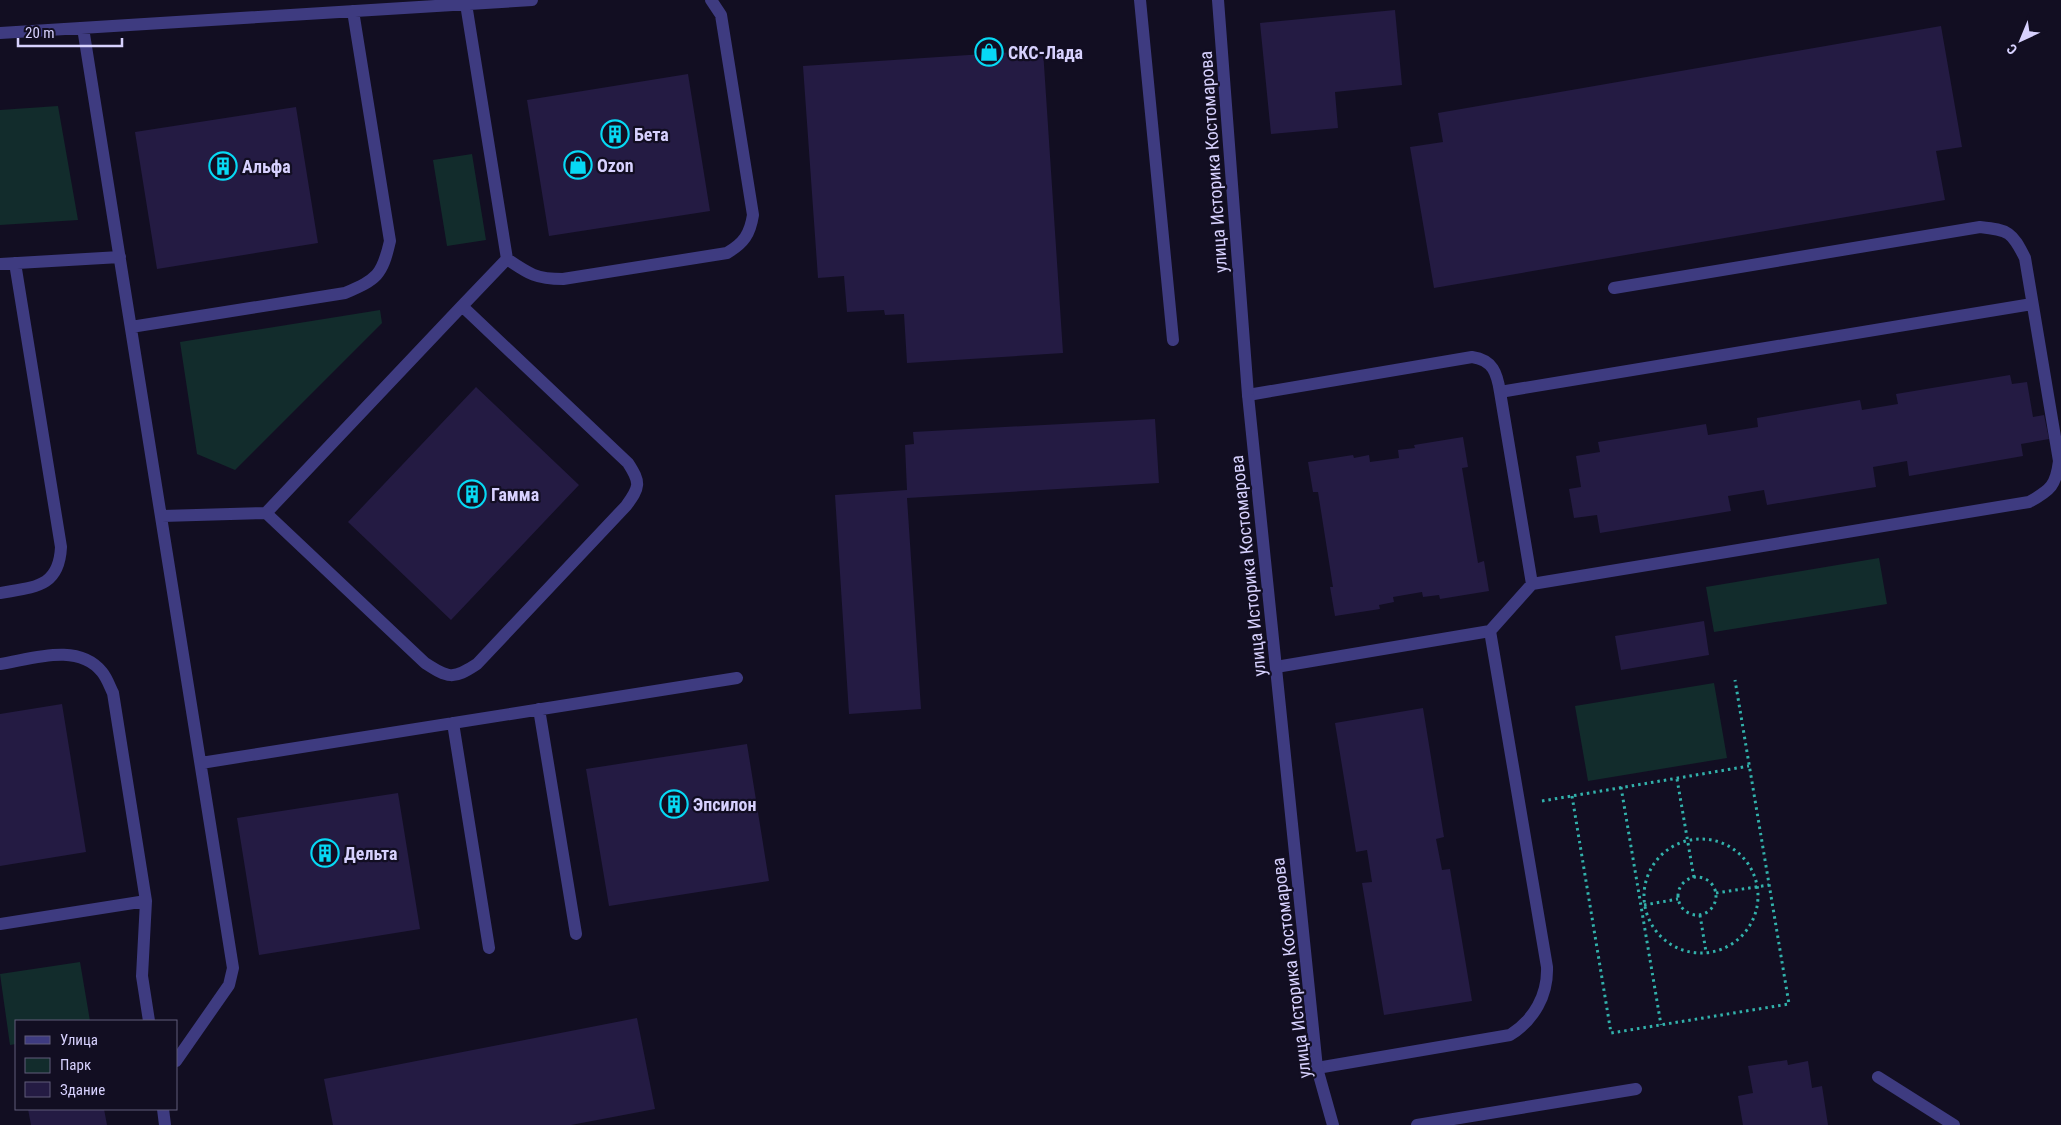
<svg xmlns="http://www.w3.org/2000/svg" width="2061" height="1125" font-family="'Roboto Condensed',sans-serif">
<rect width="100%" height="100%" fill="#120e22"/>
<path fill="#122c2c" d="M58 106 78 220 0 225V110Z
M472 154 486 240 447 246 433 160Z
M380 310 382 323 235 470 197 454 180 342Z
M1879 558 1887 604 1714 632 1706 587Z
M1714 683 1727 758 1588 781 1575 706Z
M80 962 90 1021H16V1044L10 1045 0 974Z"/>
<path fill="#241b43" d="M1395 10 1402 85 1335 92 1338 128 1271 134 1260 23Z
M1941 26 1962 147 1936 151 1945 200 1434 288 1410 147 1443 142 1438 113Z
M1043 50 1063 353 907 363 904 314 885 315 884 310 847 312 844 276 818 278 803 66Z
M688 74 710 211 549 236 527 100Z
M296 107 318 243 157 269 135 132Z
M2010 375 2012 384 2027 382 2033 417 2044 415 2049 439 2021 444 2023 456 1909 476 1907 461 1873 467 1876 487 1767 505 1764 490 1728 496 1731 511 1600 533 1597 515 1574 518 1569 489 1581 487 1576 456 1600 452 1598 442 1706 424 1708 435 1758 427 1757 418 1860 400 1862 410 1898 404 1896 394Z
M476 387 579 485 451 620 348 522Z
M1155 419 1159 483 907 498 921 709 849 714 835 495 907 490 905 445 914 444 913 432Z
M1463 437 1468 467 1462 468 1478 563 1484 561 1489 591 1440 599 1439 595 1423 597 1422 592 1393 597 1394 602 1379 605 1380 609 1335 616 1330 587H1333L1318 492H1313L1308 462 1353 455 1354 458 1369 455 1370 462 1399 458 1398 450 1415 448 1414 445Z
M1704 621 1709 655 1621 670 1615 636Z
M62 704 86 852 0 866V714Z
M1423 708 1444 837 1436 839 1442 870 1450 869 1472 1001 1384 1015 1362 883 1372 882 1367 850 1356 852 1335 723Z
M747 744 769 881 609 906 586 769Z
M398 793 420 929 259 955 237 818Z
M637 1018 655 1109 571 1125H333L324 1079Z
M1787 1060 1788 1065 1808 1061 1812 1088 1822 1086 1828 1125H1743L1738 1096 1753 1093 1748 1066Z
M28 1109H104L107 1125H31Z"/>
<g fill="none" stroke-linecap="round" stroke-linejoin="round">
<path stroke="#32b1ab" stroke-width="3" stroke-dasharray="2.5 4" stroke-linecap="butt" d="M1677 779 1694 878
M1621 787 1661 1025
M1572 796 1611 1033 1789 1004 1735 680
M1542 801 1749 766
M1644 896a57 57 0 1 1 114 0a57 57 0 1 1-114 0Z
M1678 896a19 19 0 1 1 38 0a19 19 0 1 1-38 0Z
M1716 893 1769 885
M1644 905 1678 899
M1700 915 1706 952"/>
<path stroke="#3e3b80" stroke-width="12" d="M1140 0 1173 340
M466 4 507 259C529 274 536 279 563 279L727 253C744 243 750 234 753 215L721 15 711 0
M83 28 233 968 229 985 176 1061
M0 33 532 0
M0 264 120 257
M462 306 507 259
M131 327 345 293C377 279 382 276 390 241L353 11
M1500 392 1532 584
M1248 395 1472 357C1493 360 1497 373 1500 392L2032 304
M162 516 266 513 425 663C448 678 453 680 477 664L626 506C640 487 641 483 628 463L462 306 266 513
M0 593C34 587 59 588 61 547L15 263
M0 664C32 659 78 642 102 672 107 678 110 687 113 693L146 901 142 976 149 1021
M1276 667 1490 631
M539 709 576 934
M453 723 489 948
M201 763 737 678
M0 924 146 901
M1317 1068 1510 1035C1534 1020 1548 995 1547 967L1490 631 1532 584 2029 502C2051 490 2056 485 2059 461L2025 258C2012 232 2009 230 1980 227L1614 288
M1878 1077 1954 1125
M163 1109 165 1125
M1417 1125 1636 1089"/>
<path stroke="#3e3b80" stroke-width="12" d="M1218 0 1248 395 1317 1068 1333 1125"/>
</g>
<defs>
<g id="shop-ring" transform="scale(1.4375)"><circle r="9.5" fill="#120e22" stroke="#07d9f4" stroke-width="1.5"/><path d="M-5-2.5h2.3a2.7 3.5 0 0 1 5.4 0H5L5.5 6h-11ZM-1.5-2.5h3a1.5 2.3 0 0 0-3 0Z" fill="#07d9f4"/></g>
<g id="building-ring" transform="scale(1.4375)"><circle r="9.5" fill="#120e22" stroke="#07d9f4" stroke-width="1.5"/><path d="M-4-6H4V6H1V3H-1V6H-4ZM-2.5-4.3h1.7v1.8h-1.7ZM.8-4.3h1.7v1.8H.8ZM-2.5-1h1.7V.8h-1.7ZM.8-1h1.7V.8H.8Z" fill="#07d9f4"/></g>
</defs>
<g fill-rule="evenodd">
<use href="#shop-ring" x="989" y="52"/>
<use href="#building-ring" x="615" y="134"/>
<use href="#shop-ring" x="578" y="165"/>
<use href="#building-ring" x="223" y="166"/>
<use href="#building-ring" x="472" y="494"/>
<use href="#building-ring" x="674" y="804"/>
<use href="#building-ring" x="325" y="853"/>
</g>
<g text-anchor="middle" dominant-baseline="central" stroke-width="4.5" stroke-linejoin="round" paint-order="stroke">
<g font-size="18" font-weight="bold" fill="#d7d1fe" stroke="#120e22" text-anchor="start">
<text x="1008" y="52">СКС-Лада</text>
<text x="634" y="134">Бета</text>
<text x="597" y="165">Ozon</text>
<text x="242" y="166">Альфа</text>
<text x="491" y="494">Гамма</text>
<text x="693" y="804">Эпсилон</text>
<text x="344" y="853">Дельта</text>
</g>
<g font-size="18" fill="#d7d1fe" stroke="#120e22">
<text transform="translate(1213 162) rotate(-94)">улица Историка Костомарова</text>
<text transform="translate(1248 566) rotate(-96)">улица Историка Костомарова</text>
<text transform="translate(1291 968) rotate(-97)">улица Историка Костомарова</text>
</g>
</g>
<rect x="15" y="1020" width="162" height="90" fill="#120e22" stroke="#615c7a"/>
<rect x="25" y="1036" width="25" height="8" fill="#3e3b80" stroke="#615c7a"/>
<text x="60" y="1045" font-size="15" fill="#d7d1fe">Улица</text>
<rect x="25" y="1058" width="25" height="15" fill="#122c2c" stroke="#615c7a"/>
<text x="60" y="1070" font-size="15" fill="#d7d1fe">Парк</text>
<rect x="25" y="1082" width="25" height="15" fill="#241b43" stroke="#615c7a"/>
<text x="60" y="1095" font-size="15" fill="#d7d1fe">Здание</text>
<g transform="translate(2021 40) rotate(224)" stroke="#120e22" stroke-width="4" paint-order="stroke">
<path d="M0-4L9 19L0 12L-9 19Z" fill="#d7d1fe"/>
<text y="-8" font-size="14" font-weight="bold" text-anchor="middle" fill="#d7d1fe">С</text>
</g>
<path d="M18 38v8h104v-8" fill="none" stroke="#d7d1fe" stroke-width="2.5"/>
<text x="25" y="38" font-size="15" fill="#d7d1fe" stroke="#120e22" stroke-width="4" paint-order="stroke">20 m</text>
</svg>
